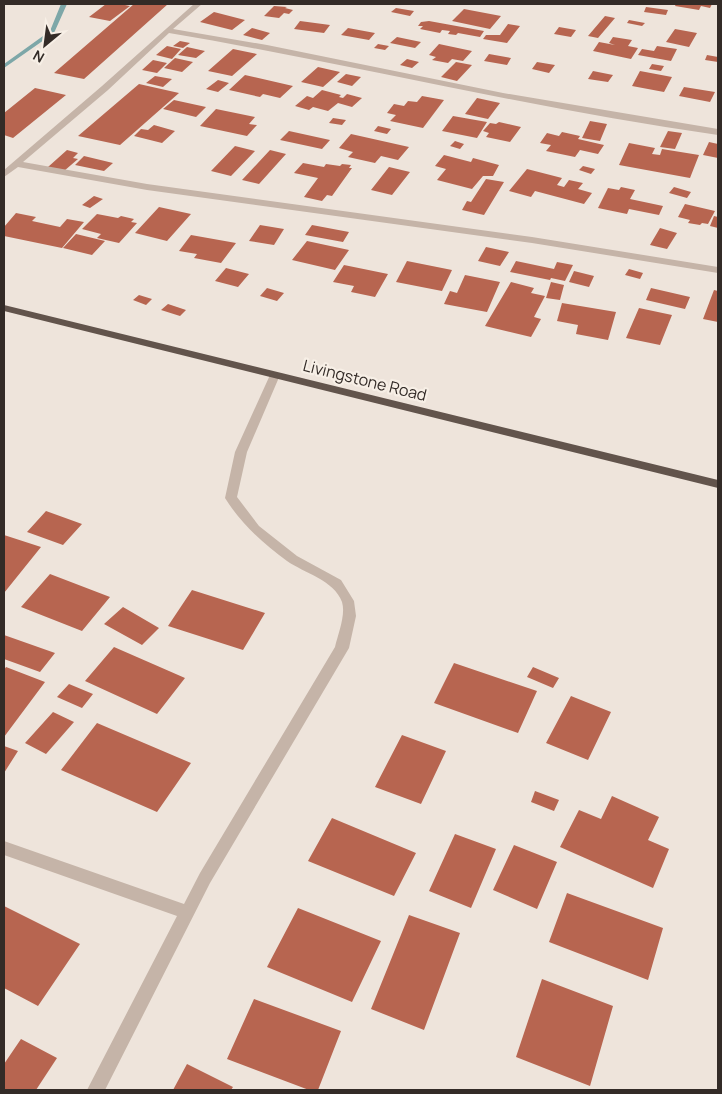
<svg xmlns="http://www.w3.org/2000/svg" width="722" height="1094" font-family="Manrope,sans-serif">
<rect width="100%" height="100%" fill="#eee4db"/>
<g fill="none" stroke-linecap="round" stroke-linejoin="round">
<path fill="#7da7a8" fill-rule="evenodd" d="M61 4H67L54 33 4 68V64L50 31Z"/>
</g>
<path fill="#b76550" d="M106 4H120L130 6 110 21 89 17Z
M134 4H168L84 79 54 73Z
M676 4H712L710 8 701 6 699 10 675 6Z
M274 6 287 7 285 8 293 10 289 14 284 13 279 18 264 16Z
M646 7 668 10 666 15 644 12Z
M396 8 414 11 410 16 391 12Z
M464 9 501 16 490 29 452 21Z
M214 12 245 20 232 30 200 22Z
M605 16 615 18 598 38 588 36Z
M629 20 645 23 642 26 627 23Z
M300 21 330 25 324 33 294 29Z
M429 21 484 31 480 37 458 33 456 35 448 34 450 31 442 30 440 33 420 29 423 26H418L421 22Z
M508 24 520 26 507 43 483 39 486 35H500Z
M559 27 576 30 571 37 554 34Z
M252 28 270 33 262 40 243 35Z
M348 28 375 33 369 40 341 35Z
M675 29 697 33 689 47 666 42Z
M397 37 421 42 415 48 390 43Z
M613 37 632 40 628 46 638 48 631 59 593 51 599 42 615 45 609 43Z
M180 41 190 43 183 48 173 46Z
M378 44 389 46 385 50 374 48Z
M439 44 472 51 463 61 452 59 448 63 432 60 436 57 429 55Z
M167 46 181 49 172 59 156 55Z
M657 46 677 49 671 61 638 55 642 49 654 51Z
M187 47 205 51 196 58 178 55Z
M233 49 257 54 232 76 208 71Z
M489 54 511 58 507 65 484 61Z
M707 55 718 57V62L705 60Z
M175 58 193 62 182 72 164 68Z
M407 59 419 62 412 68 400 65Z
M153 60 167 63 157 73 142 70Z
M456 62 472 65 457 81 441 77Z
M537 62 555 65 549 73 532 69Z
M652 64 664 66 661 71 649 69Z
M318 67 340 72 323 87 301 82Z
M593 71 613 75 608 82 588 79Z
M640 71 672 77 664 92 632 86Z
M346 74 361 77 352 86 337 82Z
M245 75 293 86 280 98 263 94 260 97 229 90Z
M155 76 172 79 163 87 146 83Z
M218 80 229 83 218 92 206 89Z
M139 84 179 93 120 145 78 136Z
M684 87 715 92 710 102 679 96Z
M35 88 66 95 13 138 4 135V113Z
M322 90 341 95 339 97 343 98 347 94 362 98 352 107 338 103 328 111 313 107 309 110 295 106 307 96 313 98Z
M422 96 444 100 423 128 390 121 396 115 387 113 394 104 404 106 408 101 417 102Z
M477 98 500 103 488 119 465 114Z
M174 100 206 107 196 117 163 109Z
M216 109 255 117 249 124 257 125 247 136 200 126Z
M453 116 487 122 477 138 442 131Z
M333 118 346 120 342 125 329 123Z
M590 121 607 124 600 141 582 138Z
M499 122 521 127 510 142 486 137 489 133 483 131 490 123 496 124Z
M154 125 175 131 162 143 134 136 141 129 148 130Z
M378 126 391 129 387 134 374 131Z
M289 131 330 140 322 149 280 140Z
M668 131 682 133 675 149 660 147Z
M562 132 580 136 578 139 604 145 598 154 580 150 575 157 546 151 551 145 540 143 547 133 559 136Z
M351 134 409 147 398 160 381 156 375 163 348 157 353 152 339 148Z
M455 141 464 144 460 149 450 146Z
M709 142 718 144V158L703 155Z
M629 143 655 148 652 154 660 155 662 149 699 155 690 178 619 165Z
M235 146 255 151 231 176 211 171Z
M67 150 78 153 73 158 78 159 64 171 48 167Z
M270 150 286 154 259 184 242 180Z
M444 155 471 162 473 158 499 165 493 176H483L472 189 437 180 446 169 435 166Z
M84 156 113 163 104 171 75 165Z
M303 163 324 167 326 164 340 166 342 164 351 165 349 168H352L332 196 327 195 322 201 304 197 318 178 294 173Z
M583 166 595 169 591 174 579 170Z
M389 167 410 172 392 195 371 190Z
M527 169 562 178 557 185 564 187 569 180 583 183 578 189 592 193 584 204 535 191 531 197 509 191Z
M486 179 504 182 484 215 462 210 467 201 471 202Z
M621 187 635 190 630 199 663 206 659 215 629 209 627 214 598 208 608 188 619 190Z
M674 187 691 192 687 198 669 193Z
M94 196 103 199 90 208 82 205Z
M685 204 715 211 708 224 702 223 700 225 688 223 690 220 678 217Z
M159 207 191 214 167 241 135 233Z
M16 213 36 217 32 221 60 227 67 219 84 222 62 248 4 236V227Z
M97 214 118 218 121 216 134 219 131 222 137 223 119 243 97 238 101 234 82 229Z
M714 216 718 217V228L710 226Z
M260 225 284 229 274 245 249 241Z
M312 225 349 232 343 242 305 235Z
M660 228 677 233 667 249 650 245Z
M76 234 105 241 92 255 63 248Z
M191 235 236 243 221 263 194 258 197 254 179 251Z
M307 241 349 250 335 270 292 260Z
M486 247 509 252 500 266 478 261Z
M407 261 452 270 442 291 396 282Z
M516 261 554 269 557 262 573 265 565 281 551 278 550 280 510 272Z
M344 265 388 274 375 297 351 292 354 286 333 282Z
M226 268 249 274 238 287 215 281Z
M629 269 643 273 640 279 625 275Z
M574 271 594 276 589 287 569 282Z
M465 275 500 282 487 312 444 304 450 291 457 293Z
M511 282 534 288 531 293 545 296 534 317 541 319 531 337 485 326Z
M551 282 564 285 560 300 546 298Z
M267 288 284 293 277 301 260 296Z
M651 288 690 297 685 309 646 300Z
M714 290 718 291V322L703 319Z
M139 295 152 299 146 305 133 300Z
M562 303 616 312 608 340 576 334 578 325 557 321Z
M168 304 186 310 180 316 161 310Z
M639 308 672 315 660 345 626 338Z
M46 511 82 524 63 545 27 532Z
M4 535 41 547 4 593Z
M50 574 110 597 82 631 21 607Z
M192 590 265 613 243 650 168 626Z
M123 607 159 628 142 645 104 624Z
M4 635 55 653 40 672 4 659Z
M114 647 185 678 157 714 85 681Z
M454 663 537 691 518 733 434 703Z
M6 667 45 682 4 737V670Z
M533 667 559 678 553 688 527 677Z
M69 684 93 694 82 708 57 697Z
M571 696 611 712 588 760 546 743Z
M53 712 74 722 46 754 25 743Z
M97 723 191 763 157 812 61 770Z
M402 735 446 751 421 804 375 787Z
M4 746 18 751 4 773Z
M535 791 559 800 554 811 531 802Z
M612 796 659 817 648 840 669 849 653 888 560 847 579 810 601 819Z
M332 818 416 853 394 896 308 861Z
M455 834 496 849 471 908 429 891Z
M514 845 557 862 537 909 493 890Z
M567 893 663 928 648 980 549 942Z
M4 906 80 944 38 1006 4 988Z
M298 908 381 941 352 1002 267 967Z
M409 915 460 933 424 1030 371 1009Z
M542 979 613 1006 590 1086 516 1057Z
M254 999 341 1031 318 1090H309L227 1059Z
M21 1039 57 1058 36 1090H4V1064Z
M187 1064 233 1087 231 1090H173Z"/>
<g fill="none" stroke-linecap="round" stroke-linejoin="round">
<path fill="#c5b4a8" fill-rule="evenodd" d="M194 4H202L173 29 267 45 503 93 718 129V135C534 109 352 64 169 33L108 90 23 162 147 184 532 237 718 267V273L532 243 147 190 18 167 4 177V170L102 86Z
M275 372 280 375 247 452 237 497 259 526 297 556 341 580 354 601 356 616 349 648 210 883 105 1090H87L177 916 4 855V841L184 904 200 873 335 647C338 634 346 615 342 602 334 580 304 573 287 561 263 543 241 524 225 498L235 452 270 375Z"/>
<path fill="#62544c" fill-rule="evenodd" d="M4 305 718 480V488L4 311Z"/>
</g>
<g text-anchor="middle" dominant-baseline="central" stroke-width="4.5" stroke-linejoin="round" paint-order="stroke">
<g font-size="16" fill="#332b27" stroke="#f7efe6">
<text transform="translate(365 380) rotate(14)">Livingstone Road</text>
</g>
</g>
<rect width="722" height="1094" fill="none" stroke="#332b27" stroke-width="10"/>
<g transform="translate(45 45) rotate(209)" stroke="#f7efe6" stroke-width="4" paint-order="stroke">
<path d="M0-4L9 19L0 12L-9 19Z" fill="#332b27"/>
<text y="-8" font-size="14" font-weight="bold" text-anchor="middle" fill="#332b27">N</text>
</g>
</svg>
